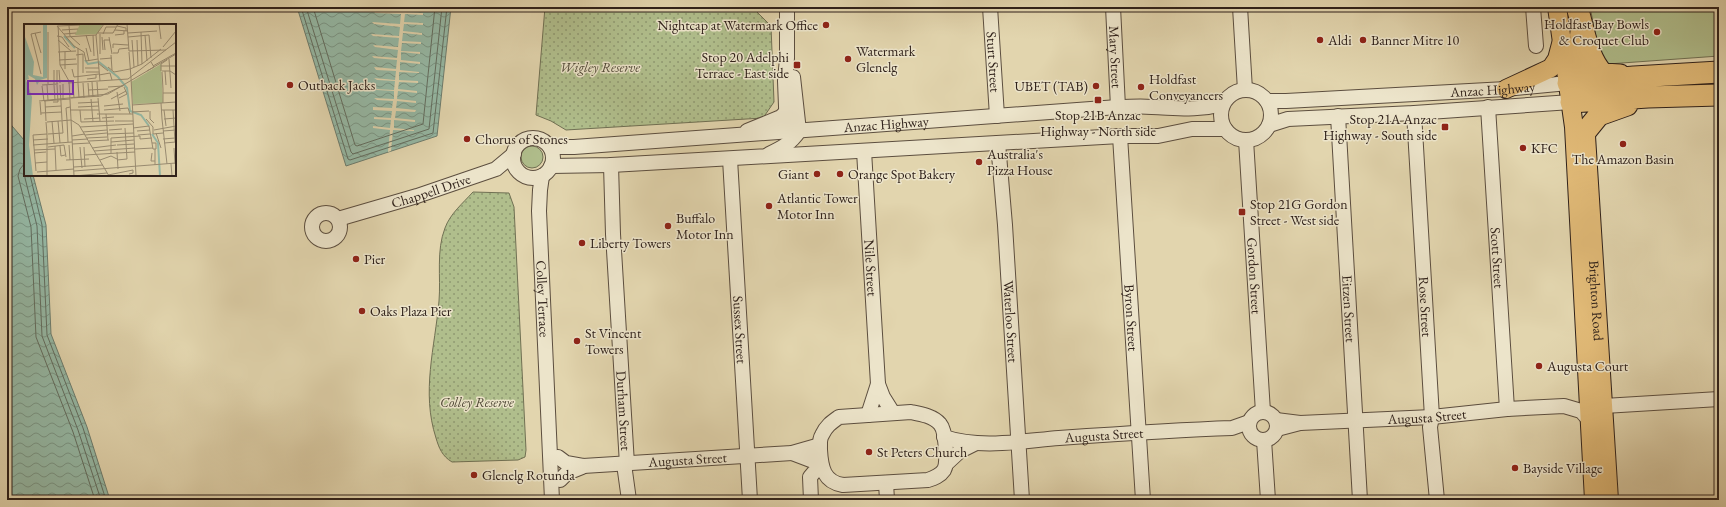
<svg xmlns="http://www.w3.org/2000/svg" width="1726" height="507" font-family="'EB Garamond',serif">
<defs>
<pattern id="park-dots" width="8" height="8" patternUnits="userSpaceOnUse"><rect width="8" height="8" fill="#b0be8c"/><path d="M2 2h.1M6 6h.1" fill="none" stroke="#909a72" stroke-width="1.8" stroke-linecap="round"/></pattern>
<pattern id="water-waves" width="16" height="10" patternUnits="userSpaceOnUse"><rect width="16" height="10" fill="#95b9a6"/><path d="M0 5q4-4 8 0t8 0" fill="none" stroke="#7a9686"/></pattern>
</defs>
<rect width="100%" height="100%" fill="#e2d5ae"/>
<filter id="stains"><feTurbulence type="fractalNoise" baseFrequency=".005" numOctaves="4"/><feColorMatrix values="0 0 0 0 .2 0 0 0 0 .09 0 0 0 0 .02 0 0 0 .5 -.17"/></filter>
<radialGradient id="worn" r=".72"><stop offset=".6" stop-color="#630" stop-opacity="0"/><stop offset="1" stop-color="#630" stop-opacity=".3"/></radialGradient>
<path fill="#b0be8c" stroke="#707053" d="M1590 7H1719V56L1608 64 1600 57Z
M521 157a11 11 0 1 1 22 0a11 11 0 1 1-22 0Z"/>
<path fill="url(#park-dots)" stroke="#707053" d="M545 7H752L771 26 774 102 763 118 566 130 551 121 536 115Z
M473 192 509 193 514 207 526 450 525 457 518 460 452 462C442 456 439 448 436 438 421 392 435 347 439 301 441 277 436 251 445 228 450 214 463 203 473 192Z"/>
<path fill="url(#water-waves)" stroke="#6c7c6e" d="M297 7H451L437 136 346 166Z
M7 120 24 140 25 175H33L46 225 51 334 87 427 110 500H7Z"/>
<path fill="#e2d5ae" d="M402 7H405V12L423 13V15L405 14 404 22 423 23V25L404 24 403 31 422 33V35L403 33 402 41 421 42V44L402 43 401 51 420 52V54L401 52V60L420 62V64L400 62V70L419 72V73L399 72V80L418 81V83L399 82 398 89 417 91V93L398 91 397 99 416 101V103L397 101 396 108 416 110 415 112 396 111 395 118 415 120V122L394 120V128L414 130V131L393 130 391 151 388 152 390 130 373 128V126L390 128 391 120 374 119V117L391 118 392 111 373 110V107L392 108 393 101 377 100 374 98 394 99V91L377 90 375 89 394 90 395 81 377 80 374 78 395 80 396 71 376 70 374 67 396 69 397 60 374 58 372 56 397 58 398 50 375 47 373 45 398 47 399 38 373 36 371 34 399 36 400 27 374 24 372 22 400 24 401 14 375 13 373 10 401 12Z"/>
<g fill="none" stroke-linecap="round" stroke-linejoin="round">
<path stroke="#626d60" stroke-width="1" d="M301 7 348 159 350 160 433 133 447 7
M306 7 351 152 353 154 429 129 442 7
M313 7 355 145 357 146 423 124 435 7
M25 163 20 169 18 176 31 227 36 337 73 432 95 500
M25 173V178L37 226 42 336 78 430 101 500
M30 175 42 225 47 335 83 428 106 500"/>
<g stroke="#5c4e3f" stroke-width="16">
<g id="minor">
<path d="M787 7V58L785 81 787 132"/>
<path id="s1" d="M990 7 997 116"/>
<path id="s2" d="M1113 7 1118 107"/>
<path d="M1240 7 1245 90"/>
<path d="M1533 7 1536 46"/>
<path d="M793 77 799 131"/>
<circle cx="1246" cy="115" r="25"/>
<path id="s3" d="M1267 101H1286L1506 89 1568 83"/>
<path id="s4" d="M1488 107 1507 409"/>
<path id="s5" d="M1414 113 1432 417 1430 427 1437 500"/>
<path id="s6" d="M1338 116 1360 500"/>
<path d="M1269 125 1288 119 1414 113 1571 102"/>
<path d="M747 131 781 117 786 112"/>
<path id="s7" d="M1120 136 1143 500"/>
<circle cx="533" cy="158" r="20"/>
<path id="s8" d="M1246 140 1263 412"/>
<path id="s9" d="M998 143 1005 225 1022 500"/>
<path id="s10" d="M550 147H574L1118 107C1130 107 1141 106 1152 107 1179 108 1196 111 1223 104"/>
<path id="s11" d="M864 151 878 384"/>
<path d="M769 154C782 148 791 143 799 131"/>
<path id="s12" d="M730 159 750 500"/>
<path id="s13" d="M611 165 613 234 627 464"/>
<path d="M551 166 611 165 1120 136H1158L1192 129H1225"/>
<path id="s14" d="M542 176 540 190 539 211 552 500"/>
<circle cx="326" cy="227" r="14"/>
<path id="s15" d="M338 219 417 196 496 169 514 154"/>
<path d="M1604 406 1719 399"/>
<circle cx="1263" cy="426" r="14"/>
<path d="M911 412C921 414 933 416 940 424 946 431 948 463 944 470 940 476 934 478 928 480L843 485C824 482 821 468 820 450 820 445 819 440 822 435 826 426 832 422 839 417Z"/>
<path d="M868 415 878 384 883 397 893 413"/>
<path d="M1276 420 1300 423 1277 429"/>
<path id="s16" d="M1300 423 1432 417 1507 409 1564 406 1581 411 1590 421"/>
<path id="s17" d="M944 437C980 449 1022 441 1059 438 1117 434 1175 430 1232 428L1249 422"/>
<path d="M1264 440 1268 500"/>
<path d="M792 453 821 464 810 477 811 500"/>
<path id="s18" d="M558 457 566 463 583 466 792 453 820 445"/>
<path d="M624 464 629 500"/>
<path d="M946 464 960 451 976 443"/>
<path d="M560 480 567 473 582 467"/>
<path d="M886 483 887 500"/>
</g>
</g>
<g stroke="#2f211a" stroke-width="20">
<g id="major">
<path d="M1557 7 1574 127 1594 500"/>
<path d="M1579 34 1584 96"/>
<path d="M1506 89 1551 68 1557 59 1561 44"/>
<path id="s19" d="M1586 136 1609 500"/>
</g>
</g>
<g stroke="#2f211a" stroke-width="23">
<path id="highway" d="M1577 7C1584 29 1587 57 1603 74L1620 75
M1568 83 1634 77 1719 72
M1571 102 1648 97 1719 95
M1586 131 1599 115 1627 105"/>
</g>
<use href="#minor" stroke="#ece4ca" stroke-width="14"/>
<use href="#major" stroke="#e1ba77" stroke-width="18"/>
<use href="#highway" stroke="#e1ba77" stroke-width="21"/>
</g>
<g fill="#8f2418" stroke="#ece4ca" stroke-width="1.5">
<circle cx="826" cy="25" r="4"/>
<circle cx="1657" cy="32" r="4"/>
<circle cx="1320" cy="40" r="4"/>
<circle cx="1363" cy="40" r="4"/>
<circle cx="848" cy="59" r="4"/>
<rect x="793" y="61" width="8" height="8" rx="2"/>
<circle cx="290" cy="85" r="4"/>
<circle cx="1096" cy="86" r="4"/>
<circle cx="1141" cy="87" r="4"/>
<rect x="1094" y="96" width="8" height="8" rx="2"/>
<rect x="1441" y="123" width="8" height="8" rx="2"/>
<circle cx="467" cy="139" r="4"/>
<circle cx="1623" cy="144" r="4"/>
<circle cx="1523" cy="148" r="4"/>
<circle cx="979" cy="162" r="4"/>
<circle cx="817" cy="174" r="4"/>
<circle cx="840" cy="174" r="4"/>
<circle cx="769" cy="206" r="4"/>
<rect x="1238" y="208" width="8" height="8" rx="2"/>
<circle cx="668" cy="226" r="4"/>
<circle cx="582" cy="243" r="4"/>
<circle cx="356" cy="259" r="4"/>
<circle cx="362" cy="311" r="4"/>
<circle cx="577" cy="341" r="4"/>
<circle cx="1539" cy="366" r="4"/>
<circle cx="869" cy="452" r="4"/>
<circle cx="1515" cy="468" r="4"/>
<circle cx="474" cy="475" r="4"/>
</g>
<g text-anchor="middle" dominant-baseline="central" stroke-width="3" stroke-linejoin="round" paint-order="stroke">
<g font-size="14" fill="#2f211a" stroke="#ece4ca" text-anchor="start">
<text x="1649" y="24" text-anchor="end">Holdfast Bay Bowls<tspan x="1649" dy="16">&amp; Croquet Club</tspan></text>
<text x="818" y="25" text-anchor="end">Nightcap at Watermark Office</text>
<text x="1328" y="40">Aldi</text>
<text x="1371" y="40">Banner Mitre 10</text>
<text x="856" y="51">Watermark<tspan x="856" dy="16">Glenelg</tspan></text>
<text x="789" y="57" text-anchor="end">Stop 20 Adelphi<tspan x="789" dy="16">Terrace - East side</tspan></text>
<text x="1149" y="79">Holdfast<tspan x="1149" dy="16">Conveyancers</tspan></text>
<text x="298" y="85">Outback Jacks</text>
<text x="1088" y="86" text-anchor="end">UBET (TAB)</text>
<text x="1098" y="115" text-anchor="middle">Stop 21B Anzac<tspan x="1098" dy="16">Highway - North side</tspan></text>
<text x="1437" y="119" text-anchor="end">Stop 21A Anzac<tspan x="1437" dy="16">Highway - South side</tspan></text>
<text x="475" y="139">Chorus of Stones</text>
<text x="1531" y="148">KFC</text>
<text x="987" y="154">Australia's<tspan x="987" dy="16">Pizza House</tspan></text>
<text x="1623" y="159" text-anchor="middle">The Amazon Basin</text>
<text x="809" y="174" text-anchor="end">Giant</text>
<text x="848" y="174">Orange Spot Bakery</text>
<text x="777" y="198">Atlantic Tower<tspan x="777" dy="16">Motor Inn</tspan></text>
<text x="1250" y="204">Stop 21G Gordon<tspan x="1250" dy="16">Street - West side</tspan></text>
<text x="676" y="218">Buffalo<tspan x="676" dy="16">Motor Inn</tspan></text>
<text x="590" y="243">Liberty Towers</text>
<text x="364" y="259">Pier</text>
<text x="370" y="311">Oaks Plaza Pier</text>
<text x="585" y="333">St Vincent<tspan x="585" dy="16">Towers</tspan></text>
<text x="1547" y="366">Augusta Court</text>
<text x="877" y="452">St Peters Church</text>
<text x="1523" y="468">Bayside Village</text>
<text x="482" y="475">Glenelg Rotunda</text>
</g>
<g font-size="14" fill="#2f211a" stroke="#ece4ca">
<text stroke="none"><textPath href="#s2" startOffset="50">Mary Street</textPath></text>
<text stroke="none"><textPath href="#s1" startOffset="55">Sturt Street</textPath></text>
<text stroke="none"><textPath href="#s3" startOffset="226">Anzac Highway</textPath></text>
<text stroke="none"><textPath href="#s10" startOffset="337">Anzac Highway</textPath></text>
<text stroke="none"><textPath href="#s15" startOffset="97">Chappell Drive</textPath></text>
<text stroke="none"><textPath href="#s4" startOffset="151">Scott Street</textPath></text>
<text stroke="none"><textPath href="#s11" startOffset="117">Nile Street</textPath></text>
<text stroke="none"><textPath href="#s8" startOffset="136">Gordon Street</textPath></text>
<text stroke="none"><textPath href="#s14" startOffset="123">Colley Terrace</textPath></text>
<text stroke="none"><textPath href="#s19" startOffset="165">Brighton Road</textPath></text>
<text stroke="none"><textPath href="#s5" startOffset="194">Rose Street</textPath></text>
<text stroke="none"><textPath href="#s6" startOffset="193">Eitzen Street</textPath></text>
<text stroke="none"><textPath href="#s7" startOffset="182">Byron Street</textPath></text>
<text stroke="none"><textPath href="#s9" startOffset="179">Waterloo Street</textPath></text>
<text stroke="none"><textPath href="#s12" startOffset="171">Sussex Street</textPath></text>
<text stroke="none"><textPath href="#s13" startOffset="246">Durham Street</textPath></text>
<text stroke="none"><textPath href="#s16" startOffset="127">Augusta Street</textPath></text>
<text stroke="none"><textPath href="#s17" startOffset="161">Augusta Street</textPath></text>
<text stroke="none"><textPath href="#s18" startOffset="132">Augusta Street</textPath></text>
</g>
<g font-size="14" font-style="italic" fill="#4f4836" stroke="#ece4ca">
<text x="600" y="67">Wigley Reserve</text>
<text x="477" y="402">Colley Reserve</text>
</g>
</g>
<g transform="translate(24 24)">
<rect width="152" height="152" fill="#e2d5ae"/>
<path d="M56 0H79L73 10 51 11ZM137 40 139 79 109 80 107 58Z" fill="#b0be8c"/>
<path d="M19 0H23V54L16 56 13 61 11 55 4 51 5 55 2 56 8 73 5 121 9 152H0V10L10 38 9 51 19 53Z" fill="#95b9a6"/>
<path fill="none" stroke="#95b9a6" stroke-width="2" d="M40 12 51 24M61 36 64 40 75 38 94 53 103 64 106 87 117 91 125 102M128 110 134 119 136 152"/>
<path fill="none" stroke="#9a8d73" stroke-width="1" d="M34 0 36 41 45 57 50 152M103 0 105 27M135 0 137 15M33 2 50 22 60 28 62 37 74 35M35 2 56 1M45 2 46 12 56 21M93 2 102 4V7M38 6 54 5M91 6 104 7M17 8 7 10 17 50M24 8V60M117 8 118 40M11 9 17 29M74 9H89L94 0M104 9 133 7M40 10 52 9M79 10 82 3H92M62 11 67 28M69 11 70 32M91 11 100 10V7M121 11 123 37M125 11 127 34M33 12 38 13 45 23M42 13 72 11M78 13 79 26M85 13 88 30M104 13 125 11M34 16 47 27M108 16 110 43M113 16 114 42M139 23 152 7M54 24V59M62 24 65 37M89 24V20L104 21M81 26 80 16H86M105 27 142 26M34 28 52 27M41 28V45M105 28 107 54M89 29H94L95 25 105 24M76 30V10M52 31 59 30V49M87 31 88 46M76 35 88 34M145 35 147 64M35 36 52 35M74 39 84 47M36 41 53 40M129 42 152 29M137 42H152M84 43 90 48 106 45M61 44H75M48 45 50 53 75 50M106 45 118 40 137 25M33 46V60M35 46 36 59M123 47 130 43 127 38M137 47V40L143 36M138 47H146L152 51M141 47 142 61M62 48H75M138 48 139 65M75 51 86 49 88 56M107 54 112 152M63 55 72 54V51M76 57 72 11 80 0M68 58 69 73M73 58 74 73M44 59 104 55 152 18M49 59 50 74M54 59 55 74M59 59 60 74M64 59 65 73M30 60V46M39 60V75M18 61 34 60M23 61 24 76M30 61 31 76M36 61 38 96M18 62 20 77M84 63 99 62M139 65V79M64 66 84 65M93 68 96 87M139 69H152M47 74 77 72 100 61M74 74 76 97M95 74 103 70 100 63M67 75 69 98M87 75 102 67M15 77 84 70 152 30M20 77 46 75M21 77 22 97M16 78 17 91M29 78H34L33 61M54 79 75 78M137 79 138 95M108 81 152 78M80 82 99 80M21 83 37 82M54 83 75 82M46 86H75M56 86 57 98 90 97M80 86 104 84 106 90M138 86H152M140 86 142 102M149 86 151 118M126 87V95L130 99M108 88 125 87M17 89 38 88M73 90H109M82 90 84 116M78 94 90 93M60 95 76 94M122 95 129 103V110L139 109M138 95 143 140M140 95 152 94M43 96 44 118M43 96 42 84 46 83M47 96 55 101 85 152M28 97 30 119M34 97 36 119M38 97 39 109M91 97H109M22 98 23 110M23 98 47 96M56 103 109 100M109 104 125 102 129 125H132V119H128M85 106 98 105M130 106 152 102M113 107 126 106M139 107 152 106M59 108 83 106M132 109 137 124M23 110V152M24 110 39 109M83 110 110 109M61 111 83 109M114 111 126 110M48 112 61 110M63 114 83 113M116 115 128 114M139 115 151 114M9 116 24 115M48 116 64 115M65 117 85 116M87 118 110 116M140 119 152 118M48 120 66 119M9 121 48 118M40 121 42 133M45 121 46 136M93 121 110 120M31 122 32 146M36 122 37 132 41 131M24 123 40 121M56 123 58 144M60 123 61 143M68 124 92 121M150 124 151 140M111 125 129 124M10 126 31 125M70 127 111 124M93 128 94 145M10 129 22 128M87 129V114L116 112V115M128 129 127 137H131M61 131 111 128M42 136 65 135M76 136 87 132 93 135M93 136 103 135 101 104M11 139 23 138M147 140 148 152M131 141V125M50 143 79 141M12 147 9 111 23 110M50 147 152 139M13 148 50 145M84 151 109 146V149L105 150M50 152 83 149"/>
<path fill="#7b2cbf" fill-opacity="0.15" stroke="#7b2cbf" stroke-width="2" d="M4 57H49V70H4Z"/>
<rect width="152" height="152" fill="none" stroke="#2f211a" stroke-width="2"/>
</g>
<rect width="1726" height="507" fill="none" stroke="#e2d5ae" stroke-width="24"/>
<rect x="8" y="8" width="1710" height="491" fill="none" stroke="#2f211a" stroke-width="2"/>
<rect x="12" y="12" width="1702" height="483" fill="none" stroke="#2f211a"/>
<rect width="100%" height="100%" filter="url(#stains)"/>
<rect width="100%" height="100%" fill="url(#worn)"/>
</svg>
